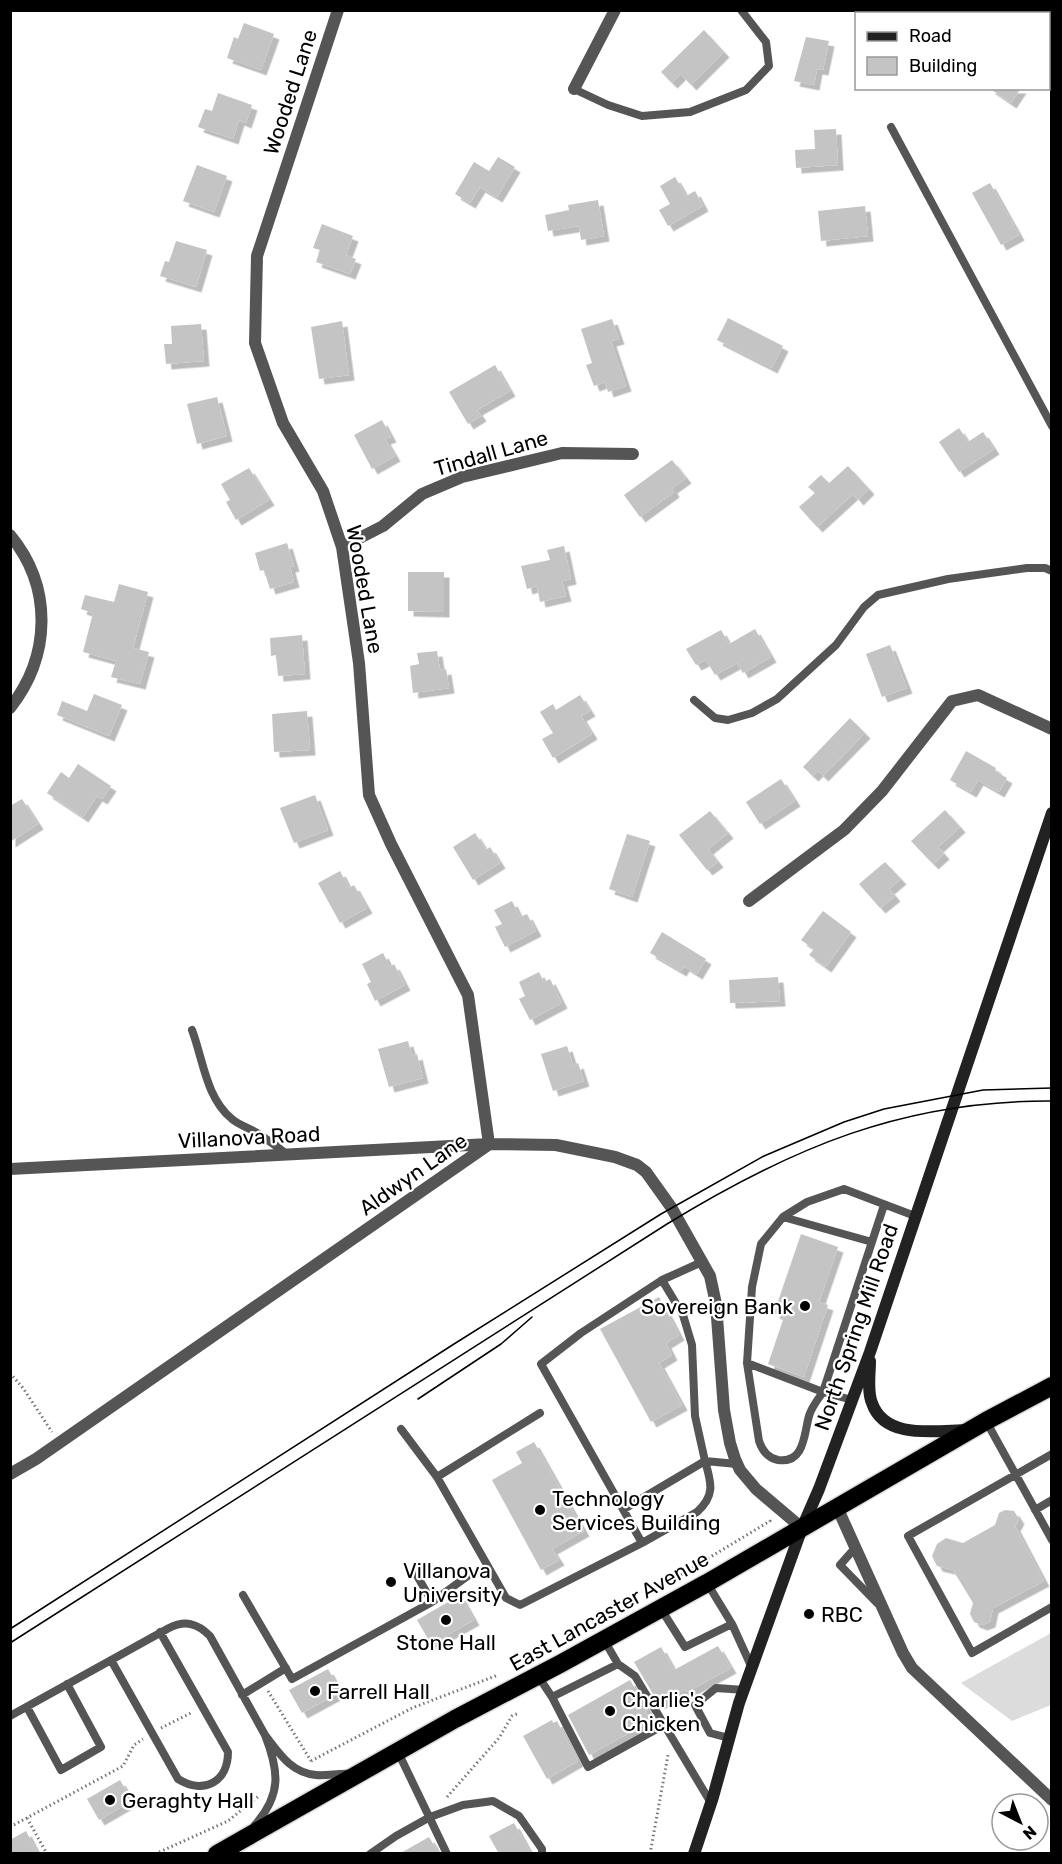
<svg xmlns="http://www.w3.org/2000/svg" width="1062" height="1864" font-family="Rubik,sans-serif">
<defs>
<filter id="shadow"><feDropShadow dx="5.5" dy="5.5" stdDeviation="0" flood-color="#0004"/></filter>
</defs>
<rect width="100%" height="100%" fill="#fff"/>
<path fill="#dcdcdc" d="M1051 1633V1705L1012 1721 961 1683Z"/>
<path fill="#c4c4c4" filter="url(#shadow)" d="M244 23 274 34 261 70 227 58 234 37 238 39Z
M704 30 724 52 691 85 681 74 672 83 661 72Z
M806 37 829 41 823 70 817 69 814 85 794 81Z
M989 88H1021L1011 103Z
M218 93 252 105 246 123 239 120 233 139 198 127 205 109 212 111Z
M836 129 838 165 796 168 795 150 815 149 814 130Z
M498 157 515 167 497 197 480 187 470 203 455 194 474 162 489 171Z
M197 165 227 176 214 212 183 201Z
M675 177 686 196 695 191 703 206 668 226 659 210 670 204 660 186Z
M990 183 1019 235 1001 245 972 193Z
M598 200 604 236 581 240 579 226 548 231 545 215 569 210 568 205Z
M865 206 868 236 821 241 818 211Z
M322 224 353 236 346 255 356 259 350 274 316 262 320 250 313 248Z
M176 241 207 250 196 287 160 276 165 261 169 262Z
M728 318 783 346 772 368 717 340Z
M612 319 619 339 611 341 626 386 608 392 605 382 594 386 586 365 592 363 581 329Z
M342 321 349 375 319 379 311 327Z
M201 324 204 361 166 364 164 344H172L171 326Z
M495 365 510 391 477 410 481 416 468 424 449 392Z
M217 397 227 436 197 444 187 404Z
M382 420 391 437 385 439 395 456 372 469 354 435Z
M959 428 968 442 983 432 994 449 959 472 939 442Z
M672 460 686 478 672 488 674 492 640 517 624 495Z
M848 466 869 489 858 500 853 494 817 527 799 507 815 493 808 487 821 475 829 483Z
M249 468 269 500 236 520 226 502 230 500 221 484Z
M287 543 294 566 290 567 294 582 270 589 264 570 260 571 255 553Z
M564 546 571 579 562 581 566 596 540 602 537 586 527 589 521 566 550 560 547 550Z
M408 572H444V612L408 611Z
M119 584 148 592 133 648 149 652 140 684 111 677 116 661 83 652 93 613 81 609 85 595 114 602Z
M755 629 771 657 743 673 737 663 715 675 706 660 696 665 686 649 721 630 729 644Z
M302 635 305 674 278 676 276 655 271 656 270 638Z
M890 645 907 688 882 697 866 654Z
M437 651 440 670 446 669 449 688 413 693 410 666 419 664 417 653Z
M94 694 122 705 109 736 57 715 62 701 87 711Z
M580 695 590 711 581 716 592 734 553 758 542 739 553 733 540 712 553 704 556 710Z
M307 711 310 750 274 752 272 714Z
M850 718 865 733 823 776 818 771 813 776 803 767Z
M966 751 996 768 995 771 1007 778 999 792 978 780 971 792 950 780Z
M78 764 111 786 102 799 97 796 83 817 47 793 61 772 69 778Z
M781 779 795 801 760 824 746 802Z
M315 795 328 830 294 843 280 808Z
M22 799 38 824 10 842V806Z
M945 810 960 827 938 847 944 854 933 864 911 841Z
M710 811 728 833 708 849 718 862 707 870 679 835Z
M475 833 486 850 490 847 500 863 473 880 453 847Z
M627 834 650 841 632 897 609 889Z
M885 862 901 879 889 889 895 896 880 908 859 884Z
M340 871 349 888 354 885 367 908 340 923 318 883Z
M512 901 520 917 527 914 536 931 505 947 495 927 502 924 494 910Z
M823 911 851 932 826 967 809 955 814 949 801 940Z
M662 932 706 959 697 974 684 966 681 971 650 953Z
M383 953 390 967 394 964 405 985 375 1001 367 984 371 982 362 964Z
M539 972 544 982 550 979 562 1003 530 1020 519 999 525 996 519 982Z
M778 977 780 1001 730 1003 729 980Z
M408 1041 412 1056 417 1054 423 1078 389 1087 378 1049Z
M567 1046 573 1065 578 1063 584 1081 553 1091 541 1054Z
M801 1234 838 1247 819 1302 828 1305 804 1377 768 1364 784 1317 774 1313Z
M659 1297 679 1335 666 1343 672 1355 659 1363 682 1405 651 1422 600 1329Z
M534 1442 584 1531 552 1549 559 1560 541 1570 492 1480 522 1463 516 1452Z
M1005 1510 1014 1511 1019 1519 1015 1526 1044 1581 993 1608 990 1622 982 1625 974 1622 970 1614 973 1603 953 1570 937 1566 932 1556 937 1544 946 1538 963 1543 995 1525 999 1513Z
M460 1595 474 1620 431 1644 417 1620Z
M718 1646 731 1668 687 1692 685 1689 659 1704 634 1662 661 1647 674 1670Z
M328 1669 341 1692 302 1713 289 1690Z
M630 1680 648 1710 645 1711 651 1721 589 1755 568 1715Z
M552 1720 553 1723 557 1721 578 1761 547 1779 523 1736Z
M120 1780 132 1801 99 1820 87 1799Z
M514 1823 531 1854H499L489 1836Z
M26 1831 38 1854H10V1840Z
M429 1837 439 1854H399Z"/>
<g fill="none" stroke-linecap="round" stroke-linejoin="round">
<g stroke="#dbdbdb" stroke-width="21">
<path id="highway" d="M217 1854 455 1719 560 1664 707 1583 986 1421 1052 1386"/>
</g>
<path stroke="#777" stroke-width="3" stroke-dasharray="1.5 3" stroke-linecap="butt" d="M10 1373 23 1388 52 1432
M654 1591 770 1521 769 1519
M268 1691 311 1761
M161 1728 193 1712
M311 1761 412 1708 498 1675
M447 1797 499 1738 512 1716 519 1713
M27 1818 47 1854
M10 1827 123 1766 134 1745 143 1739
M155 1854 228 1821 260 1795
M650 1854 668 1755"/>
<path stroke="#555" stroke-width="8" d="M574 89 608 105 642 116 690 112 746 90 769 66 766 42 741 10
M891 127 1052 426
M694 700 715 718 728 720 752 713 777 699 836 645 864 607 878 595 948 579 1027 568H1045L1052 571
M192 1030C203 1059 206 1098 232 1119 239 1125 249 1128 257 1133 268 1140 278 1147 288 1155
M884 1205 823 1392C818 1399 811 1408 809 1416 804 1433 805 1464 778 1460 767 1458 762 1450 759 1441L747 1363 752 1287 761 1244 783 1217 807 1202 844 1189 915 1216
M783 1217 872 1242
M702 1262 662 1280 683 1315 692 1345 695 1416 705 1461 737 1464
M747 1363 823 1392 852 1400
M986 1421 1052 1540
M401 1429 437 1477 506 1598 520 1605 642 1543
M1052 1454 908 1536 972 1653 1052 1607
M437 1477 540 1413
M624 1509 705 1461C711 1482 716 1495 697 1512L642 1543 541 1364 581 1333 662 1280
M1035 1510 1052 1500
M856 1547 840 1565 877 1603
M415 1572 432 1602
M707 1583 732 1624
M243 1595 292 1679 432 1602 469 1575 489 1569
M661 1609 685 1647 732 1624 752 1668
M604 1640 618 1664
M111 1660 178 1779C204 1795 228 1782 228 1752L160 1632
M538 1676 552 1697 588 1767 664 1725
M242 1695 286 1668
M552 1697 618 1664 635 1676 711 1803
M27 1707 61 1770 101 1747 67 1684
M10 1716 169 1628C185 1620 197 1623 210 1636L265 1735
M729 1738 710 1733 695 1705 716 1688 745 1690
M398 1752 447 1854
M255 1825C282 1794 279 1771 265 1735 279 1753 291 1773 316 1775 327 1776 339 1773 350 1774
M370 1854 396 1836 430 1817 463 1805 493 1801 519 1816 542 1849V1854"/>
<path stroke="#555" stroke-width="12" d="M338 10 257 256 255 343 283 423 323 491 342 547 359 663 369 795 391 844 468 995 489 1144
M1027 10 1031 14
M1048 26 1052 28
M574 89 615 10
M10 535C53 587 51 656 10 708
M342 547 383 526 422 494 462 477 562 453 633 454
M749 901 844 830 882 791 952 701 978 695 1052 729
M10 1169 489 1144 556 1145 615 1157 637 1165 646 1172 671 1207 710 1276 716 1304 724 1410 730 1443 735 1459 740 1470 756 1489 802 1528
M10 1474 36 1459 488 1145
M837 1507 903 1653 912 1668 1052 1800"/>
<path stroke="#222" stroke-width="12" d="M870 1361C870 1374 867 1391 872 1403 885 1441 938 1430 969 1430
M694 1854 713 1797 739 1703 802 1528 819 1489 870 1352 1052 813"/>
<use href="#highway" stroke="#000" stroke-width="18"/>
<path stroke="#000" stroke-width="1.5" d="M418 1399 501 1344 532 1317
M10 1629 454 1344 661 1214 764 1156 844 1122 884 1109 983 1090 1052 1088
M10 1643 667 1224C791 1148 904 1100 1052 1101"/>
</g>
<g fill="#000" stroke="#fff" stroke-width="2">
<circle cx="805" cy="1306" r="6"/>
<circle cx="540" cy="1510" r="6"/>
<circle cx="391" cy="1582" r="6"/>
<circle cx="809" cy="1614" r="6"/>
<circle cx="446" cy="1620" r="6"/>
<circle cx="315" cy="1691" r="6"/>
<circle cx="610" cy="1711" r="6"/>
<circle cx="110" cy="1800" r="6"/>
</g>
<g text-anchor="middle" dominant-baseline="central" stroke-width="4.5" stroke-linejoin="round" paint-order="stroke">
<g font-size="21" fill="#000" stroke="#fff">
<text transform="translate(290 92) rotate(-72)">Wooded Lane</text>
<text transform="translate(491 453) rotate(-16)">Tindall Lane</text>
<text transform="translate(365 589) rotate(80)">Wooded Lane</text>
<text transform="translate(249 1137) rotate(-3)">Villanova Road</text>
<text transform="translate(413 1174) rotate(-35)">Aldwyn Lane</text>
<text transform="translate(856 1327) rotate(-71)">North Spring Mill Road</text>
<text transform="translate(609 1611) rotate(-29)">East Lancaster Avenue</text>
</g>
<g font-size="21" fill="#000" stroke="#fff" text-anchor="start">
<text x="793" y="1306" text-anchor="end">Sovereign Bank</text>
<text x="552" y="1498">Technology<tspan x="552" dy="24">Services Building</tspan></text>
<text x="403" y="1570">Villanova<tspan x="403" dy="24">University</tspan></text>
<text x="821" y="1614">RBC</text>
<text x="446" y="1642" text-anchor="middle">Stone Hall</text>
<text x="327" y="1691">Farrell Hall</text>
<text x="622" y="1699">Charlie's<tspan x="622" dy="24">Chicken</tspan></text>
<text x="122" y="1800">Geraghty Hall</text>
</g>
</g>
<rect width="1062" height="1864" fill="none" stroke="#000000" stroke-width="24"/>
<rect x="855" y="12" width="195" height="78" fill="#ffffff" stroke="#999999" stroke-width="1.5"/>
<rect x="867" y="32" width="30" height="9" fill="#222222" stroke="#999999" stroke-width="1.5"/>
<text x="909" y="42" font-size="18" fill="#000000">Road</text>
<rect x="867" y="57" width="30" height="18" fill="#c4c4c4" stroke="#999999" stroke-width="1.5"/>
<text x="909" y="72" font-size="18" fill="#000000">Building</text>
<g transform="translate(1020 1822) rotate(138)"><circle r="28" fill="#ffffff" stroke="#999999" stroke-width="1.5"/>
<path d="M0-4.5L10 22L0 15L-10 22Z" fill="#000000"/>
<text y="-9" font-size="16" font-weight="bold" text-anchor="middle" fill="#000000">N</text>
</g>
</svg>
